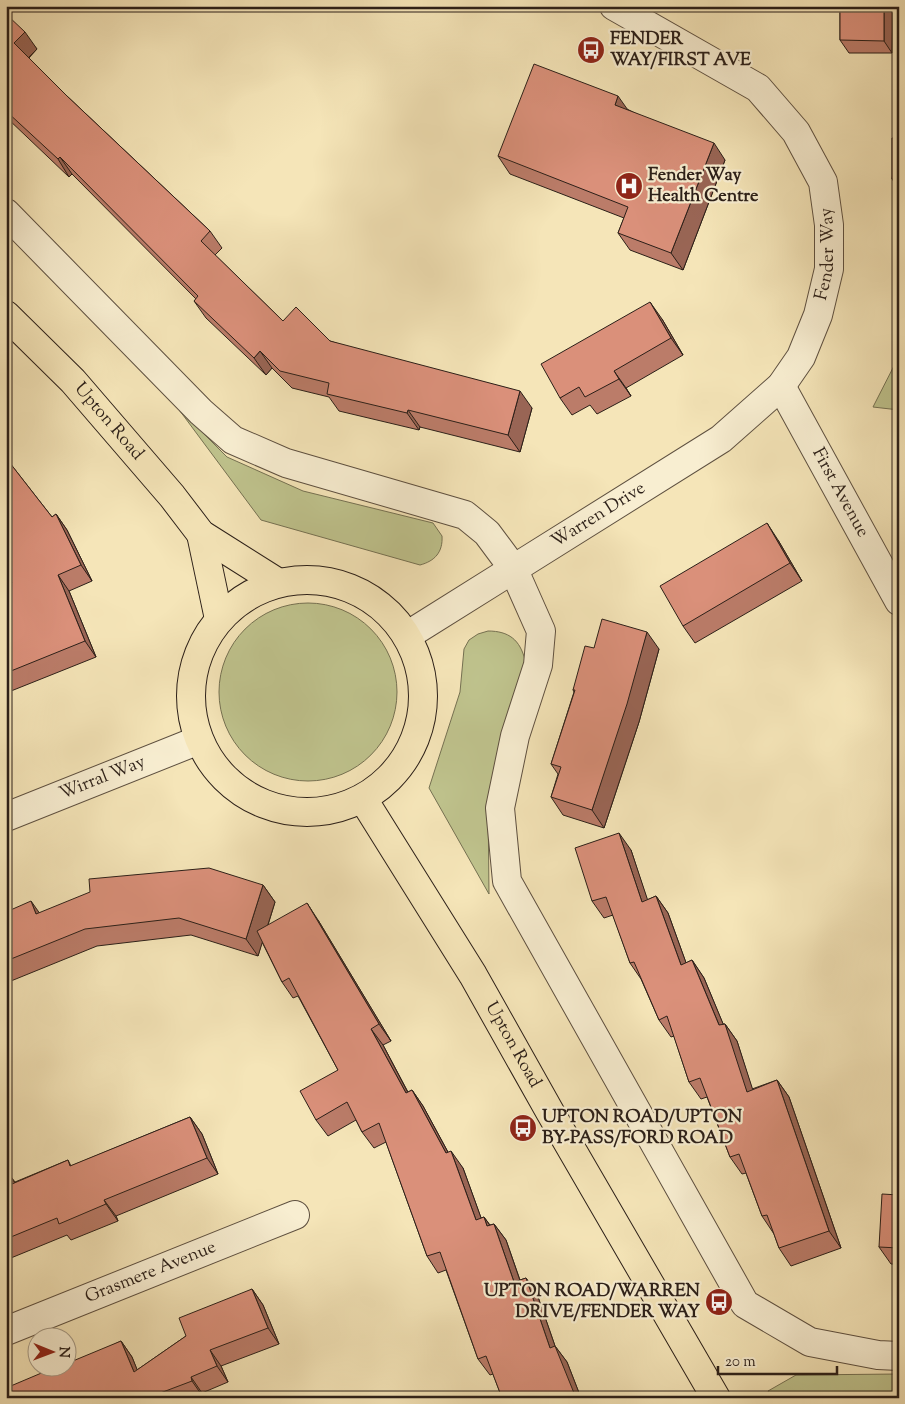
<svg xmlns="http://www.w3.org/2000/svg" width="905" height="1404" font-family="'Sorts Mill Goudy',serif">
<rect width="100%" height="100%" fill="#f5e5b8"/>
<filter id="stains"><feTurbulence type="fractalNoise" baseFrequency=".004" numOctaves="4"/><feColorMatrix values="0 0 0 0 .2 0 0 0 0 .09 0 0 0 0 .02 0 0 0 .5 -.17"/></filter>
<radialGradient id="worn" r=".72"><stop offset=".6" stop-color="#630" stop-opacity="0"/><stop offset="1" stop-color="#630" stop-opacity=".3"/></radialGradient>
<path fill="#bfc38d" stroke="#757152" d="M899 357V410L873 407 898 358Z
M177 407 227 457 303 491 433 523 442 536C443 552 435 561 420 565L261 520Z
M219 692a89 89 0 1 1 178 0a89 89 0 1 1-178 0Z
M488 631C509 631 520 640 525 660L488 800 489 894 429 788 460 692 464 649 469 640 478 634Z
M899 1374V1398H772L768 1391 796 1375Z"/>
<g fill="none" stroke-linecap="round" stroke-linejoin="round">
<g stroke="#5e5040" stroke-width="30">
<g id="street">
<path d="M6 213 201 412 233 440 286 463 465 515 487 533 513 568 541 631 538 665 515 736 500 808 507 881 745 1304 810 1342 878 1355 899 1356"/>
<path id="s1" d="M781 386 899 601"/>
<path id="s2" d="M408 635 721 439 781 386 801 357 818 315 829 269V225L823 182 796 132 758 88 614 6"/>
<path id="s3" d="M6 817 199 740"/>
<path id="s4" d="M6 1331 295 1215"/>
</g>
</g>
<g stroke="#2b1f18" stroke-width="30">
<g id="primary">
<path id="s5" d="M6 315 73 381 172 496 201 534 277 582"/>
<path d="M201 534 219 619"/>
<circle cx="307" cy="696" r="116"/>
<path id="s6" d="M363 799 473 975 550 1112 716 1398"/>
</g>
</g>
<use href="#street" stroke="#f8eed1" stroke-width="28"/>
<use href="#primary" stroke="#f5e5b8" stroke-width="28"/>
</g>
<path fill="#bb7c69" stroke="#2b1f18" d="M840 6H893L892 53H849L840 40Z
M6 14 37 49 29 58 67 96 210 231 222 248 215 255 283 321 330 341 532 408 520 452 420 427 419 430 339 411 329 397 292 388 272 368 266 375 206 318 194 301 196 299 72 174 69 177 6 117Z
M627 109 725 160 683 270 630 250 618 233 624 218 510 174 498 156Z
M899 138V189L892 179Z
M662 319 683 355 626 388 631 396 597 414 590 405 572 415 560 398Z
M6 458 52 517 56 514 67 530 92 581 69 591 96 657 6 693V586L11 584 6 577Z
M778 540 802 581 695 643 683 626Z
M594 648 659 649 639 722 604 828 563 815 551 797 558 774 551 764 574 692 573 690Z
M631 850 647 900 656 896 668 913 686 963 692 960 704 978 723 1024H725L737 1041 752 1089 777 1080 789 1097 841 1248 791 1266 779 1248 774 1234 762 1216 746 1173 742 1174 730 1157 707 1097 701 1099 689 1082 674 1036 671 1037 659 1020 641 979 630 963 613 915 604 918 592 901Z
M263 885 275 902 268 925 318 920 391 1041 383 1045 408 1092 412 1090 423 1106 448 1152 463 1168 481 1218 484 1217 490 1225 494 1224 506 1240 520 1280 526 1278 537 1294 555 1346 567 1362 581 1398H502L493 1374 490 1375 478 1359 446 1270 438 1273 427 1256 386 1142 374 1148 362 1132 356 1120 328 1136 316 1120 338 1070 298 996 293 998 282 982 262 942 258 956 191 935 97 946 6 983V912L39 913Z
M190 1117 202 1134 218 1174 116 1216 118 1221 71 1240 67 1235 6 1260V1170L15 1182 68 1160 71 1166Z
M899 1195V1264H891L879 1247Z
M252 1289 263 1305 279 1344 221 1366 228 1382 202 1393 203 1397 201 1398H6L121 1341 132 1357 137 1370 186 1336Z"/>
<path fill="#996555" stroke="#2b1f18" d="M884 6H893L892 53 884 41Z
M25 32 37 49 26 60 14 43Z
M618 96 630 113 615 105Z
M714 143 725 160 683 270 671 253Z
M60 157 72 174 69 177 58 159Z
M650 302 662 319 683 355 671 338Z
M260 351 272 368 266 375 254 358Z
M614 371 626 388 631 396 619 379Z
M520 391 532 408 520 452 508 435Z
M408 410 420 427 419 430 407 413Z
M56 514 67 530 92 581 81 565Z
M767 523 778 540 802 581 790 563Z
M58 575 69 591 96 657 85 641Z
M647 632 659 649 639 722 604 828 592 810Z
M619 833 631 850 654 919 642 902Z
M263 885 275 902 258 956 246 939Z
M656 896 668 913 693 982 681 965Z
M31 901 43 918 36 914Z
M307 903 318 920 391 1041 379 1024Z
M692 960 704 978 729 1038 725 1024 737 1041 759 1109 747 1092Z
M371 1029 383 1045 417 1110 406 1093Z
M777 1080 789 1097 841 1248 829 1231Z
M412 1090 423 1106 457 1169 446 1153Z
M190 1117 202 1134 218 1174 207 1158Z
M451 1151 463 1168 488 1237 476 1220Z
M6 1170 17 1186 12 1184Z
M104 1200 116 1216 118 1221 106 1204Z
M484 1217 496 1234 487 1226Z
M494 1224 506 1240 526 1298 514 1282Z
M526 1278 537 1294 555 1346 567 1362 581 1398H576L550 1348Z
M252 1289 263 1305 279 1344 268 1328Z
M121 1341 132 1357 145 1389 134 1372Z
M210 1350 221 1366 228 1382 217 1366Z
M191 1377 202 1393 203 1397 192 1381Z"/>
<path fill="#da907a" stroke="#2b1f18" d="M840 6H884V41L840 40Z
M6 14 25 32 14 43 67 96 210 231 201 241 283 321 296 307 330 341 520 391 508 435 408 410 407 413 327 394 329 383 280 371 260 351 254 358 194 301 198 296 60 157 58 159 6 111Z
M534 64 618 96 615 105 714 143 671 253 618 233 628 207 498 156Z
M892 138H899V179H892Z
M650 302 671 338 614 371 619 379 585 397 579 387 560 398 541 364Z
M6 458 52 517 56 514 81 565 58 575 85 641 6 673V586L12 583 6 575Z
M767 523 790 563 683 626 660 586Z
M602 619 647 632 627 704 592 810 551 797 561 767 551 764 575 690H573L585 646 594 648Z
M619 833 642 902 656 896 681 965 692 960 719 1025 725 1024 747 1092 777 1080 829 1231 779 1248 767 1215 762 1216 739 1154 730 1157 700 1078 689 1082 667 1016 659 1020 634 962 630 963 606 897 592 901 575 848Z
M209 868 263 885 246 939 179 918 85 929 6 961V912L31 901 36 914 90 892 89 879Z
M307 903 379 1024 371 1029 406 1093 412 1090 446 1153 451 1151 476 1220 484 1217 487 1226 494 1224 514 1282 526 1278 550 1348 555 1346 576 1398H502L486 1356 478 1359 440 1252 427 1256 379 1123 362 1132 347 1102 316 1120 300 1091 338 1070 289 978 282 982 257 931Z
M190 1117 207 1158 104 1200 106 1204 59 1224 57 1218 6 1239V1171L12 1184 68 1160 70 1166Z
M882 1194 899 1195V1248L879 1247Z
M252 1289 268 1328 210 1350 217 1366 191 1377 192 1381 147 1398H6V1388L58 1366H68V1363L121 1341 134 1372 186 1336 179 1318Z"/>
<defs>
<g id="bus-disc" transform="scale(1.4375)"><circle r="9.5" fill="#8f2418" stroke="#f8eed1"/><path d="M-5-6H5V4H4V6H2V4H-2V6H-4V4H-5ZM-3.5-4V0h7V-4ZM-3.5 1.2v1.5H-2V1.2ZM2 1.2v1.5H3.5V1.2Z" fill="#fff"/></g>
<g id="hospital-disc" transform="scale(1.4375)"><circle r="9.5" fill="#8f2418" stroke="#f8eed1"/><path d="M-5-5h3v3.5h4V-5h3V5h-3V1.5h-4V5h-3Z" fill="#fff"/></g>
</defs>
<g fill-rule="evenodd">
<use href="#bus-disc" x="591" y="50"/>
<use href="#hospital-disc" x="629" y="186"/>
<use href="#bus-disc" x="523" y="1128"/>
<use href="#bus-disc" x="719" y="1302"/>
</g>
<g text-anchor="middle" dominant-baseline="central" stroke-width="4.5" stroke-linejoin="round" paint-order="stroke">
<g font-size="18" font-weight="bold" fill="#2b1f18" stroke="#f8eed1" text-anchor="start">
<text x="610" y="40">FENDER<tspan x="610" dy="21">WAY/FIRST AVE</tspan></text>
<text x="648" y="176">Fender Way<tspan x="648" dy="21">Health Centre</tspan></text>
<text x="542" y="1118">UPTON ROAD/UPTON<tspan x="542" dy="21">BY-PASS/FORD ROAD</tspan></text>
<text x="700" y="1292" text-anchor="end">UPTON ROAD/WARREN<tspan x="700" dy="21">DRIVE/FENDER WAY</tspan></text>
</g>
<g font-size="18" fill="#2b1f18" stroke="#f8eed1">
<text stroke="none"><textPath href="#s2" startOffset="592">Fender Way</textPath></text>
<text stroke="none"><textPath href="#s5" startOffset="148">Upton Road</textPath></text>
<text stroke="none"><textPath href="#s1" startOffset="122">First Avenue</textPath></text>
<text stroke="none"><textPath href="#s2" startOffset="225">Warren Drive</textPath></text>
<text stroke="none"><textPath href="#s3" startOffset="104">Wirral Way</textPath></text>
<text stroke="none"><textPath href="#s6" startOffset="288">Upton Road</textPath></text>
<text stroke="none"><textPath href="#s4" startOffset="156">Grasmere Avenue</textPath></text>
</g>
</g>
<rect width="905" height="1404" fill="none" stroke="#f5e5b8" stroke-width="25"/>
<rect x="8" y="8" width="890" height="1389" fill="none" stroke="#2b1f18" stroke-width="2.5"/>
<rect x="12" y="12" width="880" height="1379" fill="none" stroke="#2b1f18"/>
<g transform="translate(52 1352) rotate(91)"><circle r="24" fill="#f8eed1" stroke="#a69b87"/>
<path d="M0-4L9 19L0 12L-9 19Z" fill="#8f2418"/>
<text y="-8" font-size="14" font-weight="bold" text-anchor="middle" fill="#2b1f18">N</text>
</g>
<path d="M718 1366v8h119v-8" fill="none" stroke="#2b1f18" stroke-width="2.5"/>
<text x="725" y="1366" font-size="15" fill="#2b1f18" stroke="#f8eed1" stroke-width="4" paint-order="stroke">20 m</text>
<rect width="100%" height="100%" filter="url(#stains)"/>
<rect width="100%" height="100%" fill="url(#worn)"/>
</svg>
